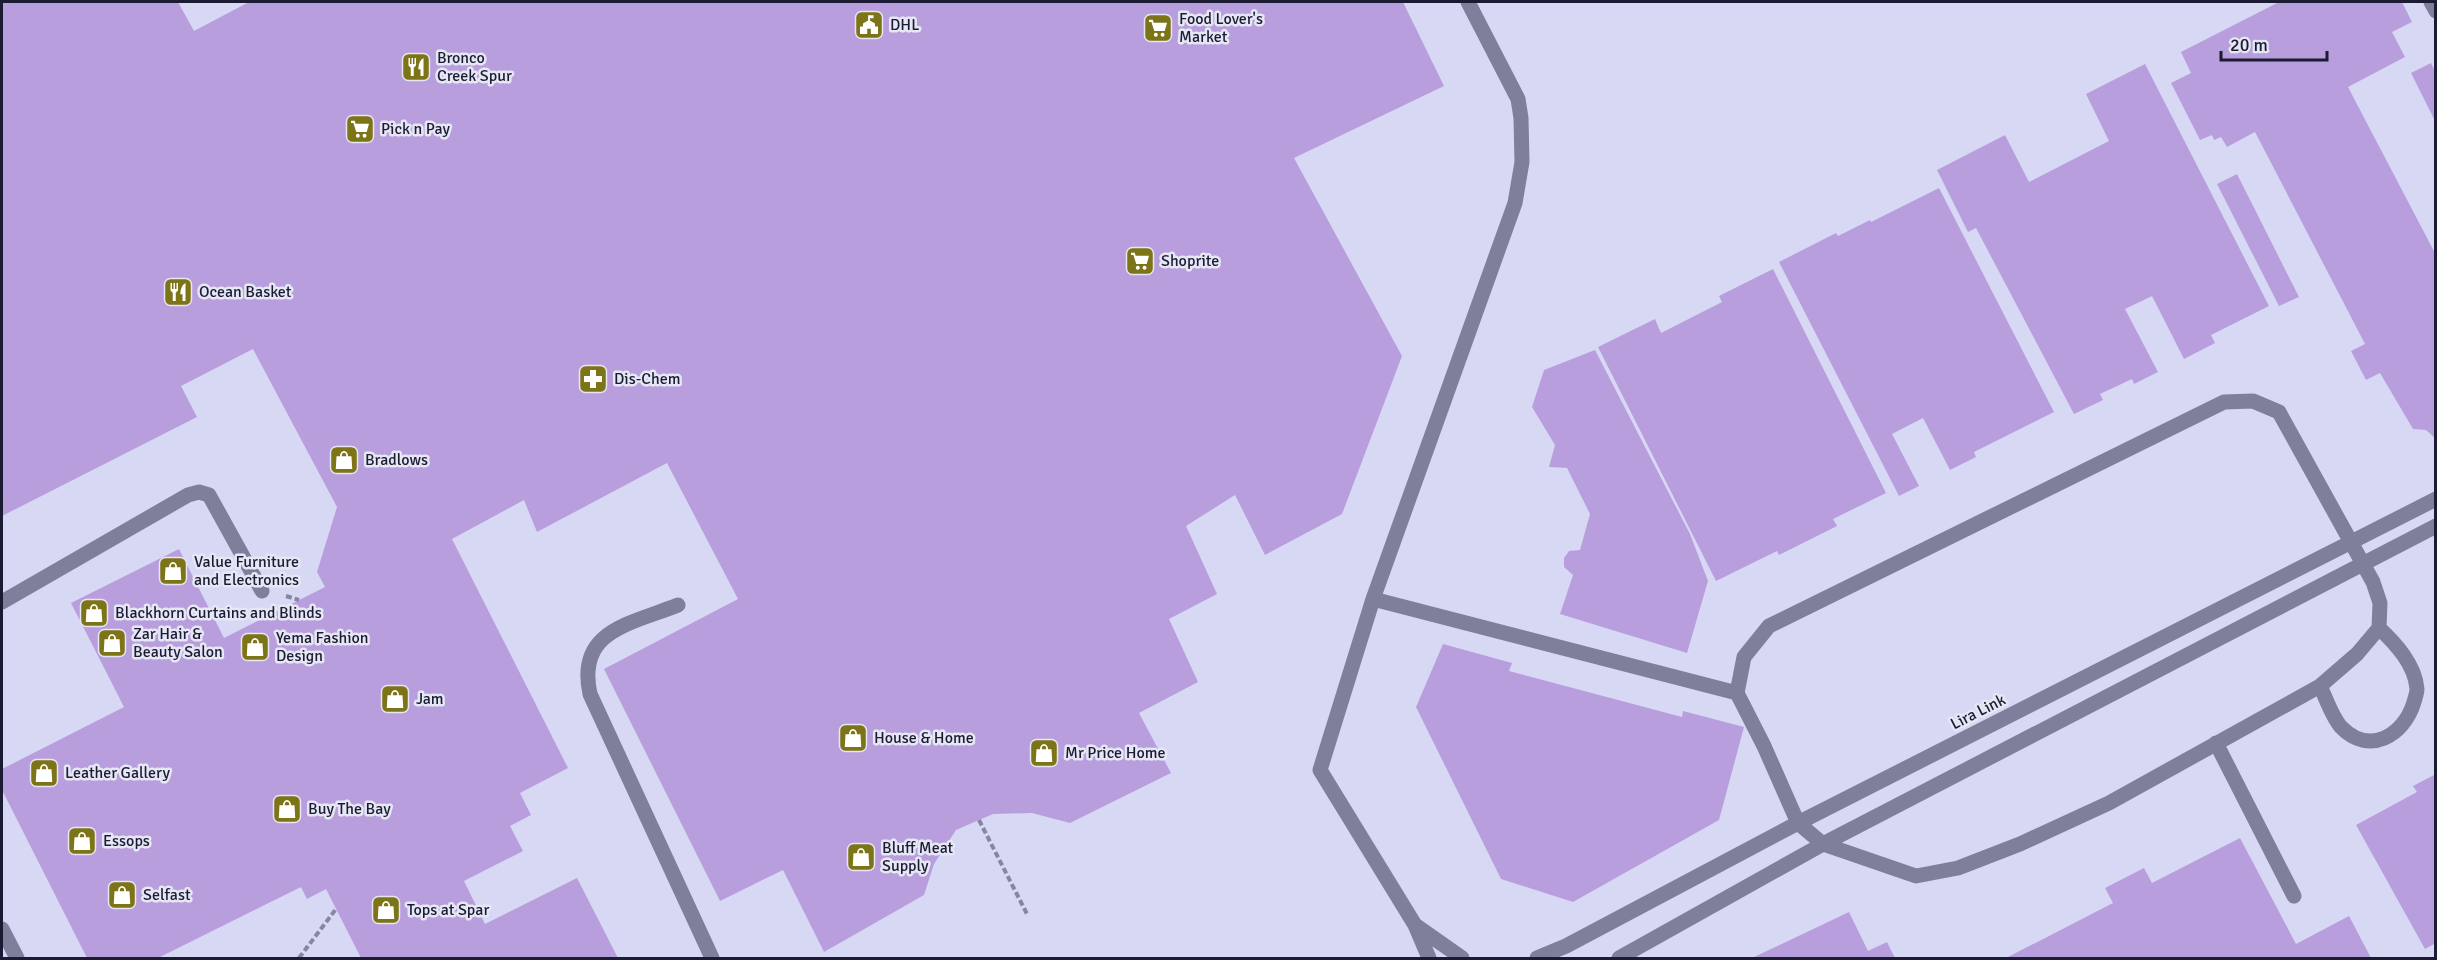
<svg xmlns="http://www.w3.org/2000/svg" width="2437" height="960" font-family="Signika,sans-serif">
<rect width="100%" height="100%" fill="#d7d9f4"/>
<path fill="#b99edd" d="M2 2H178L194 31 249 2H1403L1444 86 1294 158 1402 356 1342 514 1265 555 1235 495 1186 526 1217 594 1169 619 1198 682 1139 713 1171 773 1070 823 1032 813 993 814 956 830 934 864 924 895 824 952 783 870 720 901 604 669 738 599 667 463 537 532 524 500 452 539 568 768 520 793 531 815 510 826 523 851 464 881 485 924 577 878 618 958H361L326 889 307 899 301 887 158 958H87L2 790V769L124 707 71 603 179 549 224 638 325 587 317 572 337 507 253 349 181 386 197 417 2 516Z
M2279 2H2402L2412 22 2392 32 2405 57 2348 87 2436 255V439L2426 430 2413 429 2380 373 2366 380 2351 351 2365 344 2255 132 2227 147 2221 137 2214 140 2212 135 2200 140 2171 83 2191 73 2181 52Z
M2431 63 2436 73V123L2411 73Z
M2145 64 2269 306 2211 335 2215 343 2184 359 2152 296 2125 309 2158 372 2134 384 2132 379 2100 394 2103 400 2074 414 1976 228 1968 232 1937 170 2005 135 2029 182 2109 141 2086 94Z
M2237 174 2299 297 2279 306 2217 184Z
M1939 188 2054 412 1974 452 1976 457 1950 470 1923 418 1892 434 1919 486 1899 496 1779 262 1836 233 1838 236 1870 220 1871 222Z
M1773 269 1886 493 1833 519 1837 526 1779 555 1777 551 1716 581 1598 347 1655 319 1661 333 1722 302 1719 296Z
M1595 350 1690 534 1708 581 1687 653 1560 614 1573 575 1564 567V558L1569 551 1580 550 1590 514 1567 468 1549 467 1555 445 1532 407 1544 370Z
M1443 644 1512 663 1509 671 1682 717 1683 711 1744 727 1719 820 1573 902 1501 879 1416 707Z
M2436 774V943L2425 949 2356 825 2417 792 2413 786Z
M2240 838 2296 944 2349 916 2371 958H2006L2113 903 2105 888 2144 868 2152 883Z
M1849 912 1868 951 1887 942 1895 958H1752Z"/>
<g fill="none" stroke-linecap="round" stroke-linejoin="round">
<path stroke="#8586a0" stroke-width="4" stroke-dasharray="6 3" stroke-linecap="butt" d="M286 596 299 600
M979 820 1028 916
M299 958 336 909"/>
<path stroke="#7f7f9b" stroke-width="15" d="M2431 2 2436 11
M2253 401 2279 412 2373 582 2380 603 2379 628 2357 654 2320 686 2109 803 2020 844 1958 868 1916 876 1823 844 1798 823 1764 746 1737 693 1744 657 1769 626 2224 402Z
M1373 599 1737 693
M2 602 188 495 199 492 209 495 262 591
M678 605C631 624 576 630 590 694L712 958
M2320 686C2326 698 2332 717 2341 727 2369 756 2404 736 2414 702 2415 698 2417 693 2417 689 2415 664 2395 643 2379 628
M2216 743 2294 896
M1415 925 1462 958
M2 929 17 958
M1429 958 1415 925 1320 770 1373 599 1515 203 1522 162 1521 118 1518 99 1468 2
M1537 958 1566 946 1798 823 2436 499
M1619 958 1823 844 2436 526"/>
</g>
<defs>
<g id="civic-square" transform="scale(1.5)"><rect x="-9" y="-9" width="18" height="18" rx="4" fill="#7c7416" stroke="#e6e7f5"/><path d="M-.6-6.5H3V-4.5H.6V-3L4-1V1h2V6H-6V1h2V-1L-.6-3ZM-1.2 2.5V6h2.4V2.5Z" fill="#fff"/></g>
<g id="supermarket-square" transform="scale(1.5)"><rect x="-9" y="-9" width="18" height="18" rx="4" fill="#7c7416" stroke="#e6e7f5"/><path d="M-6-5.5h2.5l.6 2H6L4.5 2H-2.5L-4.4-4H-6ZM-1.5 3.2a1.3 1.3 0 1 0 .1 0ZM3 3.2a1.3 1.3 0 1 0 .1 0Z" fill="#fff"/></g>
<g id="restaurant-square" transform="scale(1.5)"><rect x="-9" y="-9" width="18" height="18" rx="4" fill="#7c7416" stroke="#e6e7f5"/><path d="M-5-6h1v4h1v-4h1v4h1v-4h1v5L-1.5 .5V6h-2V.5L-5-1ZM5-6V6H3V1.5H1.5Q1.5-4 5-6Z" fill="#fff"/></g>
<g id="pharmacy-square" transform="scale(1.5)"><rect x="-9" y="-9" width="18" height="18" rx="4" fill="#7c7416" stroke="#e6e7f5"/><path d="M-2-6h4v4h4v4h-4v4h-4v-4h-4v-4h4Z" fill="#fff"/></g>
<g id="shop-square" transform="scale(1.5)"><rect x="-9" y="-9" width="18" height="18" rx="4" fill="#7c7416" stroke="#e6e7f5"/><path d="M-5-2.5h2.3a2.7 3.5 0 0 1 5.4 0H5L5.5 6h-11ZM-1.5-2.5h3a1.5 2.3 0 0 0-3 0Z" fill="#fff"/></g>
</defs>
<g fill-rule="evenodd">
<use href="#civic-square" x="869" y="25"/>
<use href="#supermarket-square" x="1158" y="28"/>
<use href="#restaurant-square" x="416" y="67"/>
<use href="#supermarket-square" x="360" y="129"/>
<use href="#supermarket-square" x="1140" y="261"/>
<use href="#restaurant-square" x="178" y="292"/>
<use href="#pharmacy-square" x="593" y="379"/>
<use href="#shop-square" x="344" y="460"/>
<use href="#shop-square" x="173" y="571"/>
<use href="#shop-square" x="94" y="613"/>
<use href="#shop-square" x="112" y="643"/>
<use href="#shop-square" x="255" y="647"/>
<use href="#shop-square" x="395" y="699"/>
<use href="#shop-square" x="853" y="738"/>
<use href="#shop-square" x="1044" y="753"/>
<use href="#shop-square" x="44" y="773"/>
<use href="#shop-square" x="287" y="809"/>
<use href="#shop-square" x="82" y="841"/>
<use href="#shop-square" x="861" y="857"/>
<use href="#shop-square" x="122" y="895"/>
<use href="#shop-square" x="386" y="910"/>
</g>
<g text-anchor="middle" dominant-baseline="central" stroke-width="5" stroke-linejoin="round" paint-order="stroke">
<g font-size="16" fill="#1c1b34" stroke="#e6e7f5" text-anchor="start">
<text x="1179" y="19">Food Lover's<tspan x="1179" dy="18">Market</tspan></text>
<text x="890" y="25">DHL</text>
<text x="437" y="58">Bronco<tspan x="437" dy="18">Creek Spur</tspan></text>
<text x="381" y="129">Pick n Pay</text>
<text x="1161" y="261">Shoprite</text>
<text x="199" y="292">Ocean Basket</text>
<text x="614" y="379">Dis-Chem</text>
<text x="365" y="460">Bradlows</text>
<text x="194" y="562">Value Furniture<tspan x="194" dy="18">and Electronics</tspan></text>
<text x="115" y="613">Blackhorn Curtains and Blinds</text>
<text x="133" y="634">Zar Hair &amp;<tspan x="133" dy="18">Beauty Salon</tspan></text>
<text x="276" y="638">Yema Fashion<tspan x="276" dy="18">Design</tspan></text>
<text x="416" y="699">Jam</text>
<text x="874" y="738">House &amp; Home</text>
<text x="1065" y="753">Mr Price Home</text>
<text x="65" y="773">Leather Gallery</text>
<text x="308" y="809">Buy The Bay</text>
<text x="103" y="841">Essops</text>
<text x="882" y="848">Bluff Meat<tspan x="882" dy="18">Supply</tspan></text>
<text x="143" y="895">Selfast</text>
<text x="407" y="910">Tops at Spar</text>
</g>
<g font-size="16" fill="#1c1b34" stroke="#e6e7f5">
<text transform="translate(1978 712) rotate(-27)">Lira Link</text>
</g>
</g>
<rect width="2437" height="960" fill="none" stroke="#1c1b34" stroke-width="6"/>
<path d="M2221 51v9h106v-9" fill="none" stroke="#1c1b34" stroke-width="3"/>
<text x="2230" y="51" font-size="18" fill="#1c1b34" stroke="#e6e7f5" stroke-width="4.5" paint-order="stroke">20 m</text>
</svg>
